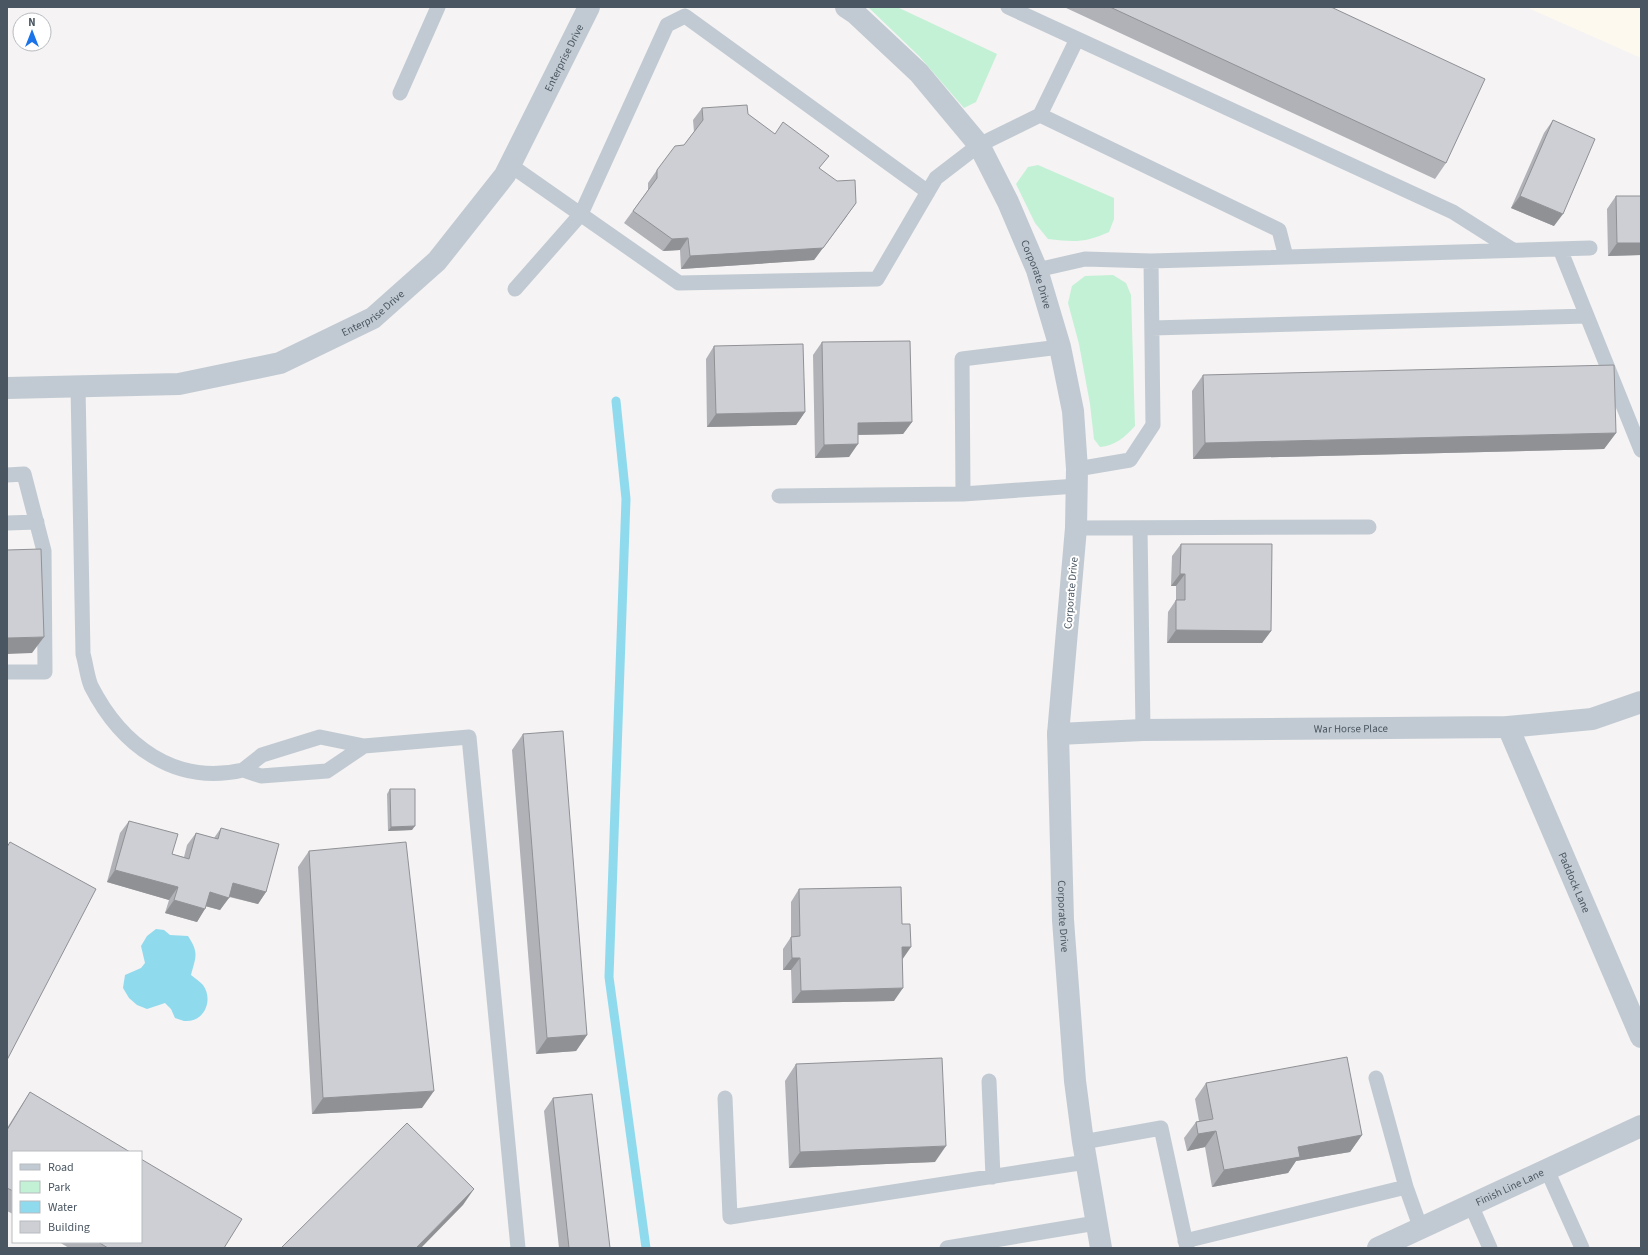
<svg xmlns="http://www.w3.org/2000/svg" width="1648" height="1255" font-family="'Source Sans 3',sans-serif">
<rect width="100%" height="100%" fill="#f5f3f3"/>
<path fill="#fdf9ef" d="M1526 7H1641V58Z"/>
<path fill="#c3f1d5" d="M868 7H897L997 54 976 102 964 108 919 56Z
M1038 165 1114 198V219L1109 232C1085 243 1074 242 1048 239L1035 223 1016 184 1028 167Z
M1113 275 1126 283 1131 295 1135 426C1125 437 1115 446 1100 447L1094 439 1090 404 1079 344 1068 303 1072 286 1085 276Z"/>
<path fill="#90daee" d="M156 929 164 930 170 935 188 936C199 953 196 956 191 975 195 978 200 982 203 985 214 1000 204 1023 184 1021 181 1020 178 1019 175 1018L171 1009 165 1003 147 1009 137 1005 129 998 123 988 125 975 141 968 145 963 141 946 147 936Z"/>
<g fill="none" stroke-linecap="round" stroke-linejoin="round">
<path stroke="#90daee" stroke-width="9" d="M616 401 626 499 609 977 646 1248"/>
<path stroke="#c1cad2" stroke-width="15" d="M1008 7 1453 212 1513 250
M400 93 438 7
M1040 115 1279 230 1286 257
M510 165 679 283 877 279 936 178 979 145 1040 115 1077 39
M1560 249 1641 450
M1037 270 1085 259 1151 261 1590 248
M515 289 581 214 667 25 685 16 928 192
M1152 328 1587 316
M78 386 83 654C86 664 87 676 91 686 121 745 175 786 243 770
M1077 469 1130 460 1153 425 1151 261
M7 475 24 474 44 551 45 672H7
M963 494 962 359 1060 347
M779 496 963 494 1077 486
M7 523 37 522
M1076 528 1369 527
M1140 528 1143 730
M320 737 364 746 327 771 261 776 243 770 262 755Z
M364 746 469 737 518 1248
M1376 1078 1406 1187
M989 1081 993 1177
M725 1098 730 1217 1086 1162
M1083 1142 1161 1128 1187 1248
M1547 1170 1582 1248
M1471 1205 1490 1248
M1185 1241 1406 1187 1421 1229
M947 1248 1096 1223"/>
<g stroke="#c1cad2" stroke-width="22">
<path id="s1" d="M1508 727 1641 1037"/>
<path id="s2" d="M1058 734 1143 730 1508 727 1592 719 1641 702"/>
<path id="s3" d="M1378 1248 1641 1126"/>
</g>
<g stroke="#c1cad2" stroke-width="22">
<path id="s4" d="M846 7 855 13 919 73 979 145 1008 202 1037 270 1060 347 1073 411 1077 469 1076 528 1058 734 1063 920 1075 1081 1083 1142 1101 1248"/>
<path id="s5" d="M7 388 179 384 280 363 373 318 437 261 505 175 589 7"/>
</g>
</g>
<path fill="#b0b2b7" d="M1064 7H1331L1446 163 1435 179Z
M702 108 748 114 820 169 847 216 814 260 681 269 680 250 663 251 624 223 648 190V183L657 170 684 145 694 132 693 120Z
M1553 120 1554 226 1511 208 1544 133Z
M1616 196H1641V255L1608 256 1607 209Z
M822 342 912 422 903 434 858 435 849 457 815 458 813 355Z
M714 346 805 412 796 425 707 427 706 359Z
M1203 375 1616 433 1604 449 1193 459 1192 391Z
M1181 544 1271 631 1262 643H1167L1168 612 1176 600V586H1171L1172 556Z
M523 734 587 1035 576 1051 536 1054 512 750Z
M390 789 412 830 388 831 387 794Z
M129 821 172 854 184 857 187 845 196 833 214 838 221 828 266 892 258 904 229 897 220 910 206 906 197 922 165 913 169 900 107 882 120 833Z
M309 851 422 1108 312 1114 298 867Z
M799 889 902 960 894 1001 792 1003 791 970H783V949L791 937V902Z
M796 1064 935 1162 789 1168 785 1081Z
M1206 1083 1362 1135 1350 1152 1296 1161 1288 1173 1212 1187 1205 1147 1187 1151 1184 1138 1196 1122 1199 1121 1195 1099Z
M30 1092 13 1152V1214L7 1211V1128L19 1109Z
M553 1098 610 1248H559L544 1111Z
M59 1242H141L224 1248H69Z"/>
<path fill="#909195" d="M1520 196 1563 214 1554 226 1511 208Z
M856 203 814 260 681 269 690 256Z
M688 238 680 250 663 251 672 239Z
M1617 243H1641V255L1608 256Z
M805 412 796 425 707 427 716 414Z
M912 422 903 434 849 435 858 423Z
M1616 433 1604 449 1193 459 1205 443Z
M858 444 849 457 815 458 824 445Z
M1180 574H1185L1176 586H1171Z
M1176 630 1271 631 1262 643H1167Z
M44 637 32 653 7 654V638Z
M415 826 412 830 388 831 391 827Z
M115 870 178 887 169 900 107 882Z
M233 883 266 892 258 904 224 895Z
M210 892 229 898 220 910 201 905Z
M174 900 205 909 197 922 165 913Z
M902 947H911L902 960Z
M792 958H800L791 970H783Z
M903 988 894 1001 792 1003 801 991Z
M587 1035 576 1051 536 1054 547 1038Z
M434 1091 422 1108 312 1114 323 1098Z
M1216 1131 1205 1147 1187 1151 1198 1134Z
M1362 1135 1350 1152 1296 1161 1288 1173 1212 1187 1224 1170 1298 1147Z
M946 1146 935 1162 789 1168 800 1152Z
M474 1189 463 1205 421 1248H416Z"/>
<path fill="#cdcfd5" stroke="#909195" d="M1110 7H1331L1485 79 1446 163Z
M747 105 748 114 775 134 783 122 829 156 819 168 837 181 855 180 856 203 823 248 690 256 688 238 672 239 633 211 657 178V170L675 146 684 145 703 120 702 108Z
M1553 120 1595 139 1563 214 1520 196Z
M1616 196H1641V243H1617Z
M910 341 912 422 858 423V444L824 445 822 342Z
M803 344 805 412 716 414 714 346Z
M1614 365 1616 433 1205 443 1203 375Z
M1181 544H1272L1271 631 1176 630V600H1185V574H1180Z
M41 549 44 637 7 638V550Z
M563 731 587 1035 547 1038 523 734Z
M390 789H415V826L391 827Z
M129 821 178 834 172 854 189 859 196 833 218 839 221 828 279 844 266 892 233 883 229 898 210 892 205 909 174 900 178 887 115 870Z
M10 842 96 889 7 1060V847Z
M406 842 434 1091 323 1098 309 851Z
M901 887 902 924H910L911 947H902L903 988 801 991 800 958H792L791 937 800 936 799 889Z
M1347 1057 1362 1135 1298 1147 1300 1157 1224 1170 1216 1131 1198 1134 1196 1122 1213 1119 1206 1083Z
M942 1058 946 1146 800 1152 796 1064Z
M30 1092 130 1152H13V1191L7 1188V1130Z
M592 1094 610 1248H569L553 1098Z
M407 1123 474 1189 416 1248H281Z
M141 1159 242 1219 224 1248H108L98 1242H141Z"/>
<g text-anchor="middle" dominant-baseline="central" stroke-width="4" stroke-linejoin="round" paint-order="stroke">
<g font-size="11" fill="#4a5661" stroke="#fff">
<text stroke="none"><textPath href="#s5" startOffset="705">Enterprise Drive</textPath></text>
<text stroke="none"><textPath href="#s4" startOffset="334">Corporate Drive</textPath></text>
<text stroke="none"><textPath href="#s5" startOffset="381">Enterprise Drive</textPath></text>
<text transform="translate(1071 593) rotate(-85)">Corporate Drive</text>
<text stroke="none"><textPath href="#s2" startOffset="293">War Horse Place</textPath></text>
<text stroke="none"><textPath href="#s1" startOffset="169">Paddock Lane</textPath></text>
<text stroke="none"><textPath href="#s4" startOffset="982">Corporate Drive</textPath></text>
<text stroke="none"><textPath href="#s3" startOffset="145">Finish Line Lane</textPath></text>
</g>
</g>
<rect width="1648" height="1255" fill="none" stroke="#4a5661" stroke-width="16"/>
<rect x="12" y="1151" width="130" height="92" fill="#ffffff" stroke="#b7bbc0"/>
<rect x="20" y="1164" width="20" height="6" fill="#c1cad2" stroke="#b7bbc0"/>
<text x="48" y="1171" font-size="12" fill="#4a5661">Road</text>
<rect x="20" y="1181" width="20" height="12" fill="#c3f1d5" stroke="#b7bbc0"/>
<text x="48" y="1191" font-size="12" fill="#4a5661">Park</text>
<rect x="20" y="1201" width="20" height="12" fill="#90daee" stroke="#b7bbc0"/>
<text x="48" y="1211" font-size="12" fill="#4a5661">Water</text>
<rect x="20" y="1221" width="20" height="12" fill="#cdcfd5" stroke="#b7bbc0"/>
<text x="48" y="1231" font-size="12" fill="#4a5661">Building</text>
<g transform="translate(32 32)"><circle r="19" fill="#ffffff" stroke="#b7bbc0"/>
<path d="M0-3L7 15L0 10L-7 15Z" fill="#1a73e8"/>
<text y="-6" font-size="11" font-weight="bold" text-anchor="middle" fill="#4a5661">N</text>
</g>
</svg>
